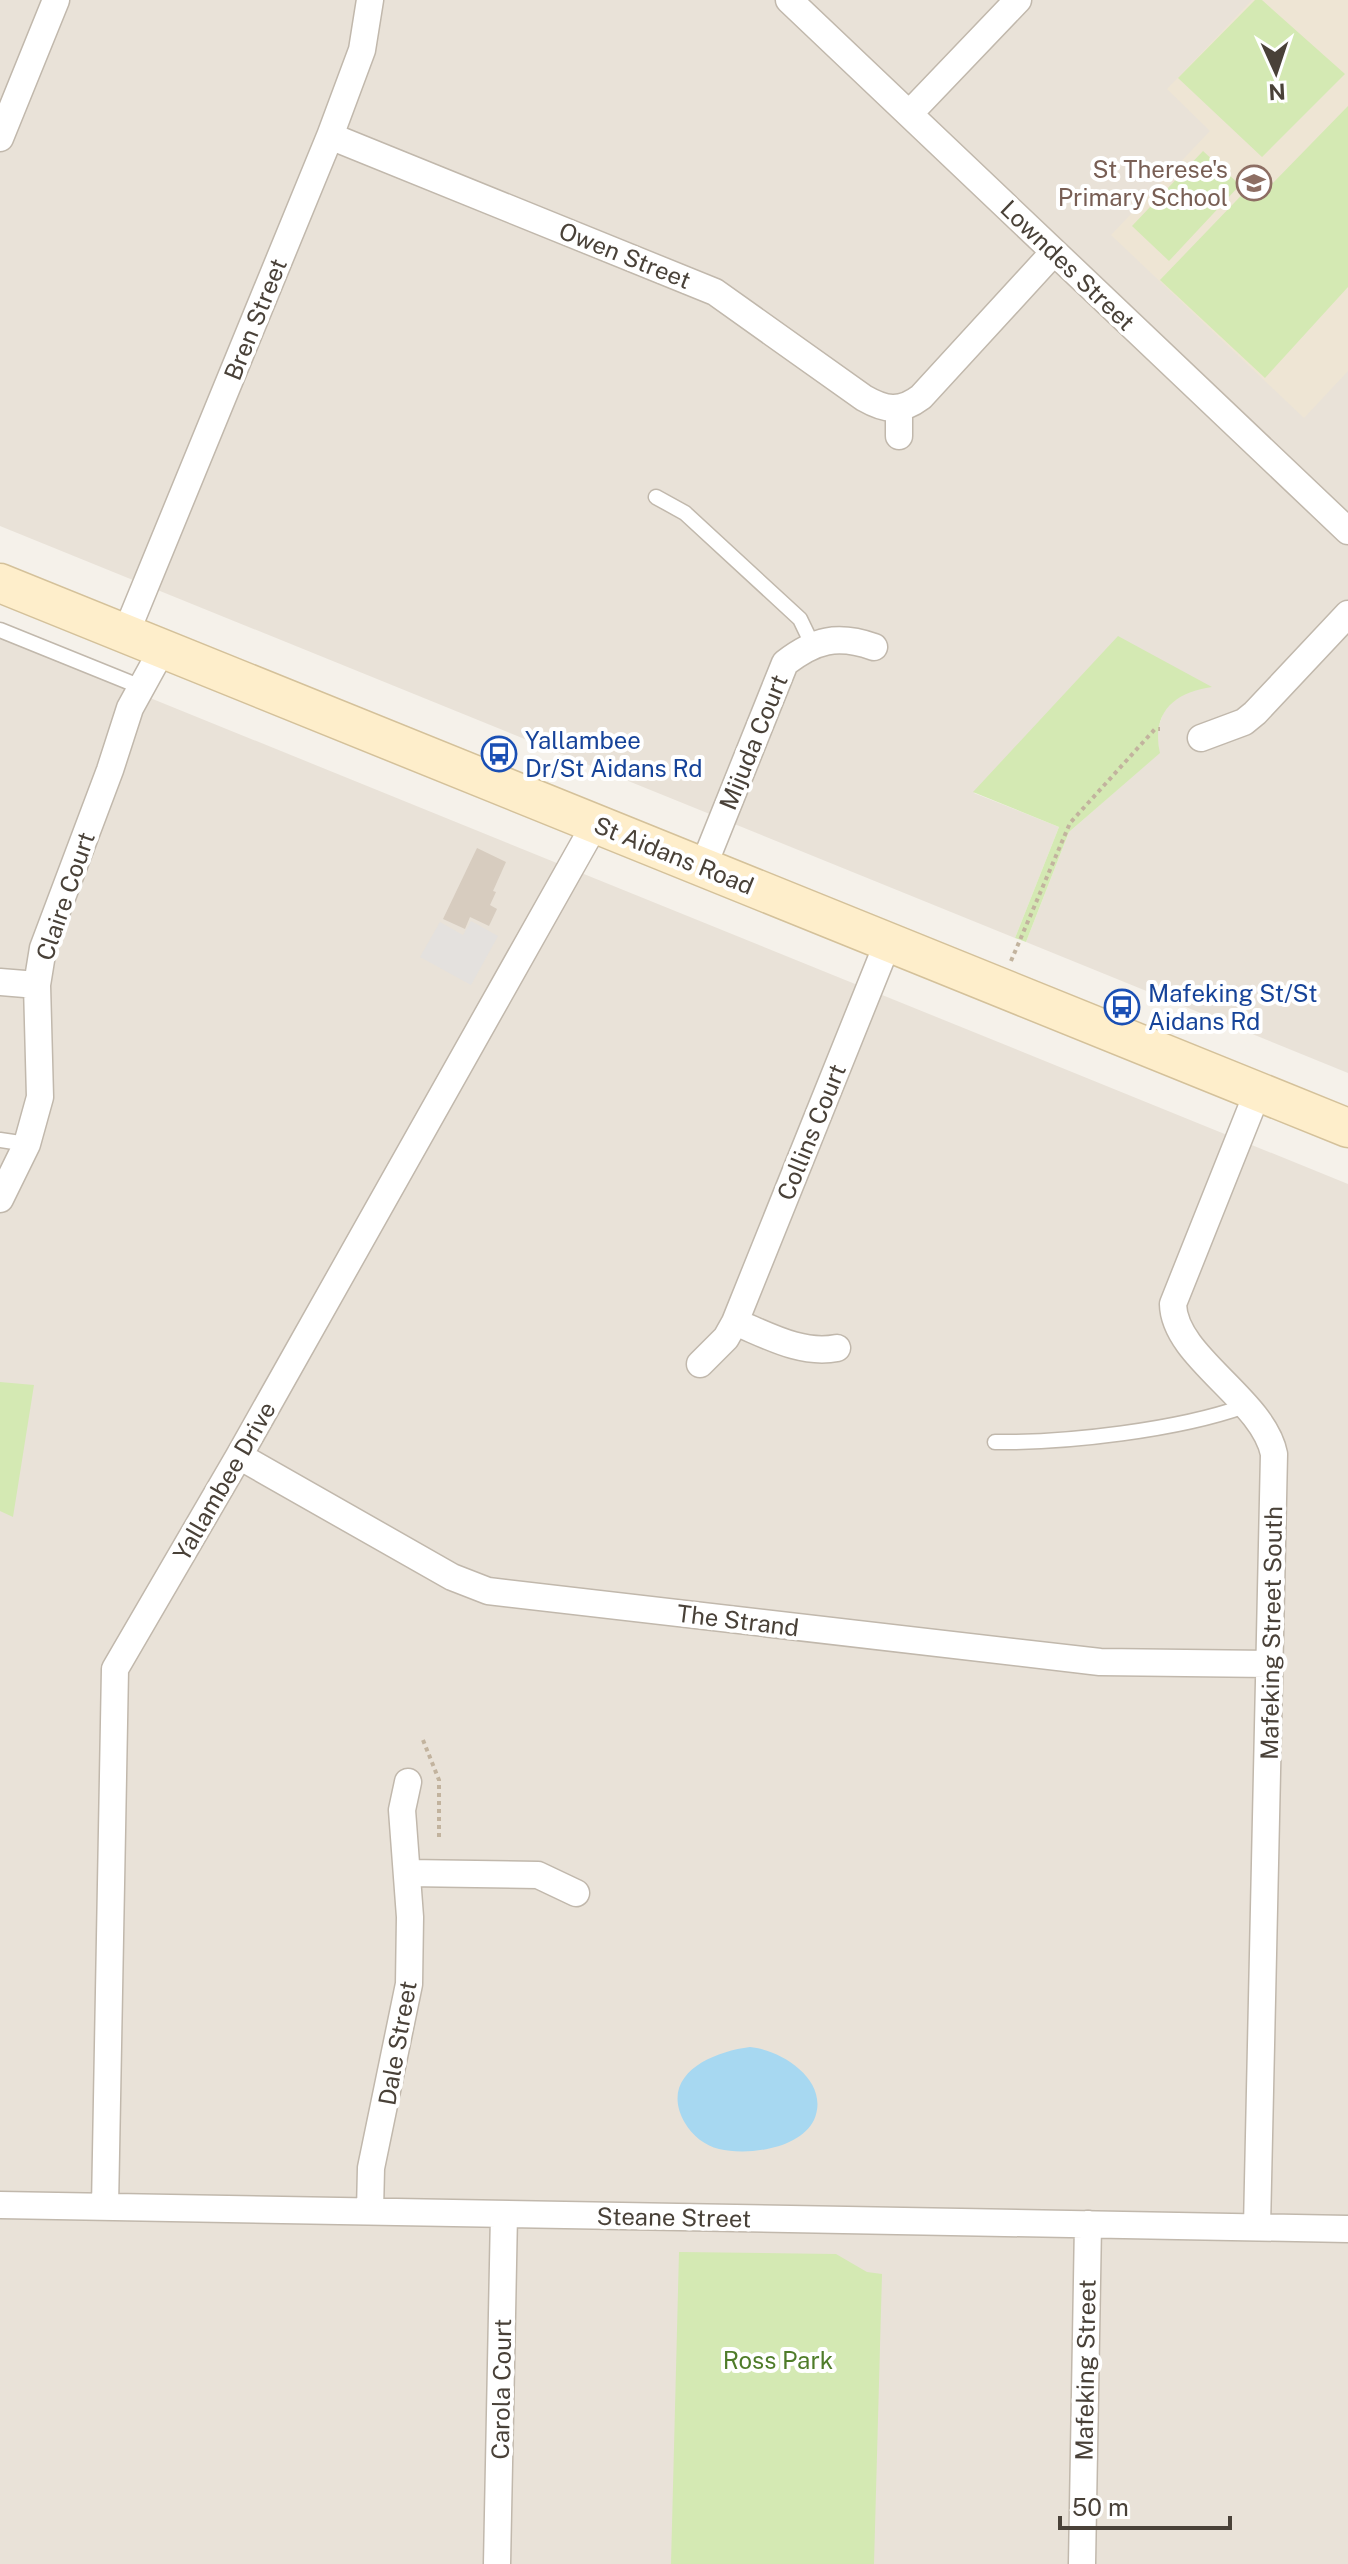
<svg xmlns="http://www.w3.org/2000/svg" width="1348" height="2564" font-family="'Public Sans',sans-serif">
<rect width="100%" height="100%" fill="#f5f1ea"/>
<path fill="#e9e2d8" d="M0 0H1348V1073L1026 942 1069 832 1159 753 1157 731 1165 708 1184 693 1197 689 1118 637 974 793 1059 827 1015 938 0 526Z
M0 637 1348 1184V2564H0Z"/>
<path fill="#eee5d4" d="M1252 0H1348V371L1304 418 1111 235 1210 131 1167 89Z"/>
<path fill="#d4e9b3" d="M1255 0H1262L1345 74 1262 157 1178 78Z
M1348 106V287L1265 378 1160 280 1259 177 1270 186Z
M1203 151 1240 185 1169 261 1132 226Z
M1118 636 1212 687C1174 692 1151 713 1160 753L1069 832 1026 942 1015 938 1059 827 973 792Z
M0 1382 34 1385 13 1517 0 1511Z
M679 2252 836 2254 867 2272 882 2274 874 2564H671Z"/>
<path fill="#e4e1de" d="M471 921 498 936 471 985 420 957 440 922 463 935Z"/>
<path fill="#a7d8f1" d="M750 2047C782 2050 831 2081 814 2120 800 2149 747 2156 719 2149 705 2146 692 2135 685 2123 658 2076 710 2052 750 2047Z"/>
<path fill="#d7ccbf" d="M477 848 506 862 493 891 496 892 490 905 497 909 489 926 470 917 465 929 443 919Z"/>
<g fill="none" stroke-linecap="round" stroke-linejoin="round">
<g stroke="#c1b8ac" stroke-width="17">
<path id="lane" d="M656 497 685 513 800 619 812 644
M0 630 141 687
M0 1140 27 1144
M995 1442C1067 1443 1178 1430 1245 1406"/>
</g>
<g stroke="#c1b8ac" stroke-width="29">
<path id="street" d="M789 0 1348 531
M909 114 1018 0
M330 136 715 292 864 398C885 410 900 413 921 397L1054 252
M0 138 56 0
M899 436V410
M126 633 330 136 362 50 370 0
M1201 738 1244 722 1255 713 1348 614
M703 867 785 663C815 640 837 634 874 647
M0 982 37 985
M0 1199 27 1144 40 1097 37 985 43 948 110 770 130 708 163 648
M735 1322C767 1335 801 1355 837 1348
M700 1364 726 1338 735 1322 888 942
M239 1456 452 1577 488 1591 1100 1662 1270 1664
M408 1873 538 1875 576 1893
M0 2205 1348 2229
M105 2207 115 1669 239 1456 595 824
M370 2211 371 2168 409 1984 410 1917 402 1810 408 1782
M1257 2227 1274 1454C1263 1399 1174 1357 1173 1304L1258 1091
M497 2564 504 2214
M1082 2564 1088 2224"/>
</g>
<g stroke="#d4c19a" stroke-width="41">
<path id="secondary" d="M0 583 1348 1128"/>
</g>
<path stroke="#c2b39e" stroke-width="4" stroke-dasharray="4 4" stroke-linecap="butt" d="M1011 961 1070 823 1155 729H1160
M423 1740 439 1780V1840"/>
<use href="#lane" stroke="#fff" stroke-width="14"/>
<use href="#street" stroke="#fff" stroke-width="26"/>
<use href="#secondary" stroke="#feeecb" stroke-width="38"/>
</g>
<defs>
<g id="school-ring" transform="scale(1.8)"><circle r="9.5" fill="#fff" stroke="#8d6e63" stroke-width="1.5"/><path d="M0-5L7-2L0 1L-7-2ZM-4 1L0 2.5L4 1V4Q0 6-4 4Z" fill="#8d6e63"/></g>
<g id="bus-ring" transform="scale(1.8)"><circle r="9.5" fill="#fff" stroke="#1a4fb4" stroke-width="1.5"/><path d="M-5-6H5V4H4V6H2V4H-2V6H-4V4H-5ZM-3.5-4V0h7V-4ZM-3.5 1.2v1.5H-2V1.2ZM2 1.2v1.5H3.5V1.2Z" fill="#1a4fb4"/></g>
</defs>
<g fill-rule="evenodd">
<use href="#school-ring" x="1254" y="183"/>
<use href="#bus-ring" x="499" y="754"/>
<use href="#bus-ring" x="1122" y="1007"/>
</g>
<g text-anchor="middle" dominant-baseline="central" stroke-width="8" stroke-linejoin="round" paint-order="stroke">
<g font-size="24" fill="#785e54" stroke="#fff" text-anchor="end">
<text x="1228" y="169">St Therese's<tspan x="1228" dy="28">Primary School</tspan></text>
</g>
<g font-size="24" fill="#494138" stroke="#fff">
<text transform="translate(625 255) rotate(22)">Owen Street</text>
<text transform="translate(1068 265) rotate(44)">Lowndes Street</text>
<text transform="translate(255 319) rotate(-68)">Bren Street</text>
<text transform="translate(753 742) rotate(-68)">Mijuda Court</text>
<text transform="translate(674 855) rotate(22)">St Aidans Road</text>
<text transform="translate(65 896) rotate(-71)">Claire Court</text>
<text transform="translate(811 1132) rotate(-68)">Collins Court</text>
<text transform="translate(224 1481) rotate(-60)">Yallambee Drive</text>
<text transform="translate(738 1620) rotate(7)">The Strand</text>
<text transform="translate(1271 1633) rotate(-89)">Mafeking Street South</text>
<text transform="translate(397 2043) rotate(-80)">Dale Street</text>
<text transform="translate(674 2217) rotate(1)">Steane Street</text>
<text transform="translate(1085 2370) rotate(-89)">Mafeking Street</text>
<text transform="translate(501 2389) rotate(-89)">Carola Court</text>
</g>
<g font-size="24" fill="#164399" stroke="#fff" text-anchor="start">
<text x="525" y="740">Yallambee<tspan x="525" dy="28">Dr/St Aidans Rd</tspan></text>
<text x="1148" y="993">Mafeking St/St<tspan x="1148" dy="28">Aidans Rd</tspan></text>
</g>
<g font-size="24" fill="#4f7c2a" stroke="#fff">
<text x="778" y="2360">Ross Park</text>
</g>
</g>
<g transform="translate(1276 72) rotate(177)" stroke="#ffffff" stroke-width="6" paint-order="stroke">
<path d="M0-6L14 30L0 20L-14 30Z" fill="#494138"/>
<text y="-12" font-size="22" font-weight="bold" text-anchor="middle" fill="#494138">N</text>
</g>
<path d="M1060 2516v12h170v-12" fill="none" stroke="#494138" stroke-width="4"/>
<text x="1072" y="2516" font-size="24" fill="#494138" stroke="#ffffff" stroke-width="6" paint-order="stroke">50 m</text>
</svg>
